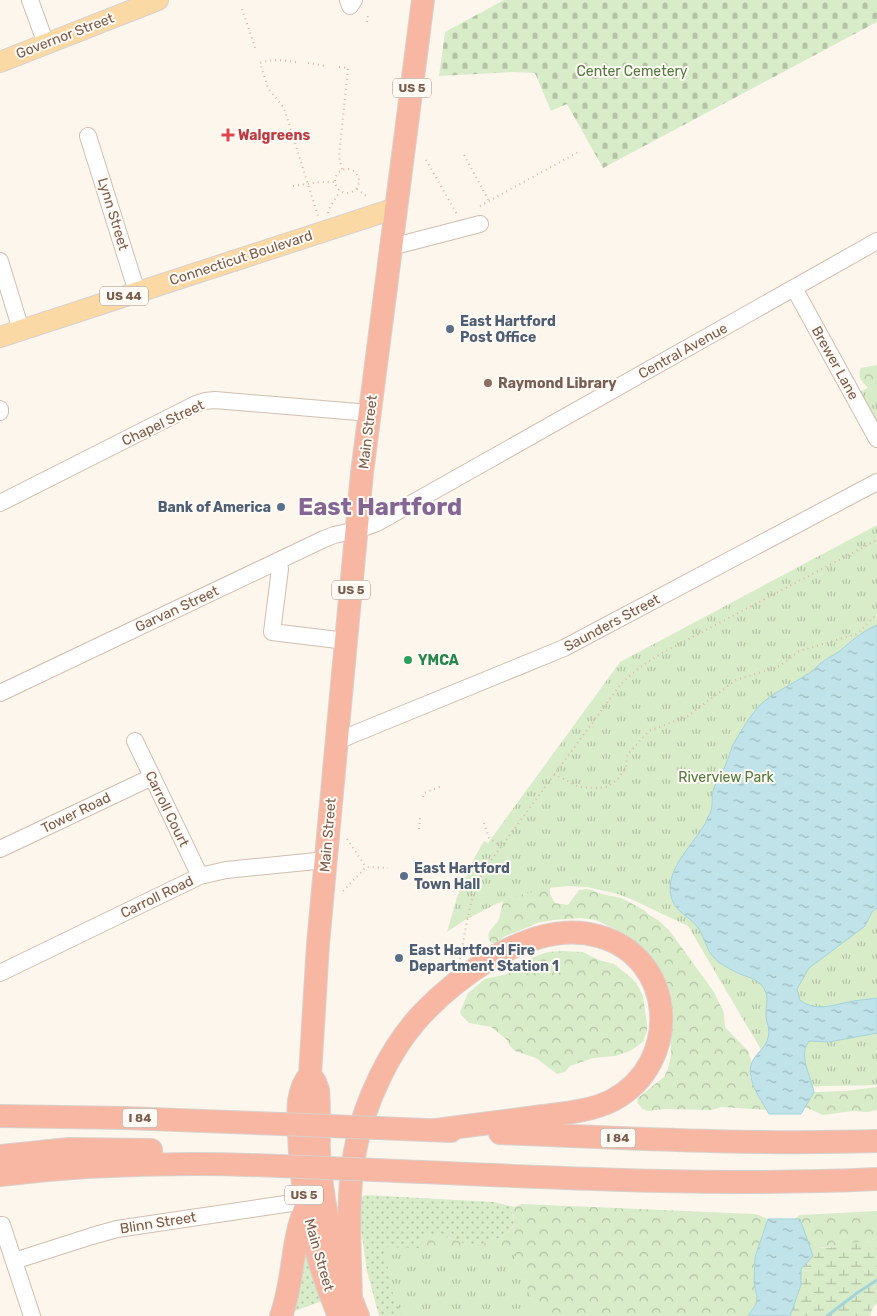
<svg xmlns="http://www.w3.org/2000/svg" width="877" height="1316" font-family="Rubik,sans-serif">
<defs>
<pattern id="grass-dots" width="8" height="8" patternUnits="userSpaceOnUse" patternTransform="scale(1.25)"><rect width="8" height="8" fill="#d8ecc9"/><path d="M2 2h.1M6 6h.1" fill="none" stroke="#b4c2a5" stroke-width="1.8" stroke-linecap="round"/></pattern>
<pattern id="forest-crowns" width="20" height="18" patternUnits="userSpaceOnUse" patternTransform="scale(1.25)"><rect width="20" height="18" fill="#d8ecc9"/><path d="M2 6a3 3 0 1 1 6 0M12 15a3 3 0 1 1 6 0" fill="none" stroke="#b4c2a5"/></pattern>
<pattern id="wetland-marsh" width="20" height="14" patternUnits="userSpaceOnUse" patternTransform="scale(1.25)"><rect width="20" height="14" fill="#d8ecc9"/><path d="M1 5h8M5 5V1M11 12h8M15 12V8" fill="none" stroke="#b4c2a5"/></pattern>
<pattern id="cemetery-stones" width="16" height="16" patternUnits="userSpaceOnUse" patternTransform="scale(1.25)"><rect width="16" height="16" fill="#d8ecc9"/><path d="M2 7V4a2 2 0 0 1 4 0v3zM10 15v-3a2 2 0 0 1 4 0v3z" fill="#b4c2a5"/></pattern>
<pattern id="park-tufts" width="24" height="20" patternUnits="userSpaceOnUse" patternTransform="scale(1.25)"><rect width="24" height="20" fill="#d8ecc9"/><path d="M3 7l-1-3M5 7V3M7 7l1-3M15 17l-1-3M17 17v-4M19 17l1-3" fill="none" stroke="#b4c2a5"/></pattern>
<pattern id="water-ripples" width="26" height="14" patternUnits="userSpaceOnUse" patternTransform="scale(1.25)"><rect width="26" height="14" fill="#bfe3e8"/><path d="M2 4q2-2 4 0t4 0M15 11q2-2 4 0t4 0" fill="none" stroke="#a0bbbe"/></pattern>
</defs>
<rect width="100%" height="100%" fill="#fdf6ec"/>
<path fill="url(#grass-dots)" d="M366 1195 494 1202 514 1207 511 1210C513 1216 515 1221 513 1226 509 1236 482 1247 471 1245 463 1244 456 1240 448 1237L450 1316H379L367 1271 360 1223V1198L363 1196Z
M302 1244 322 1301 292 1312Z"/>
<path fill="url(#forest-crowns)" d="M877 365V396C869 387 855 381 861 368Z
M520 877 550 888V894L555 903 568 905 579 890 588 889 602 894 621 898 644 910 648 914 659 921 669 930 714 992 724 1013 725 1027 748 1051 752 1063 750 1077 754 1087 767 1110 722 1107 711 1110 665 1109 648 1111 642 1109 637 1102 638 1098 665 1076 669 1065 671 1055 670 1024 646 955 639 945 625 934 596 920 580 918 553 920 537 923 521 930 505 936 498 942 494 944 490 942C485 931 493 929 498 921 501 915 501 907 503 901 507 893 514 885 520 877Z
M563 951 583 952 599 960 614 964 629 976 636 982 643 996 647 1024V1030L643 1042 630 1051 615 1056 593 1058 570 1066 565 1072 557 1074 536 1058 515 1051 510 1046 506 1039 491 1027 469 1023 461 1015 460 1012 468 993 485 979 507 974 522 961 548 952Z
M877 1087V1110L868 1112 852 1111 823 1115 805 1107 814 1092 845 1091Z
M522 1204 755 1214 768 1219 755 1257 754 1282 757 1297 756 1304 748 1316H450L421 1250C421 1247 420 1245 422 1242 430 1225 460 1244 472 1245 483 1246 509 1236 513 1226 515 1220 513 1215 511 1210L514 1207Z
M877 1211V1241C863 1240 818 1253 810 1245 806 1241 802 1225 800 1219H794L800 1215Z"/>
<path fill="url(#wetland-marsh)" d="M871 1241H877V1303L873 1307 870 1316H790L801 1285V1269L813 1256 809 1244C821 1252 837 1246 850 1243 857 1242 864 1242 871 1241Z"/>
<path fill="url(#cemetery-stones)" d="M504 0H877V22L603 168 567 104 551 111 535 73 514 72 439 76 445 32Z"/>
<path fill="url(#park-tufts)" d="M877 383V428L856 394Z
M877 525V1085L783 1087 688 926 633 900 618 894 587 887 568 886 549 888 516 896 496 904 465 920 447 932 457 897 473 860 484 841 488 843 620 662Z
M384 1247 512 1251 539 1316H403L392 1291Z"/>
<path fill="url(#water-ripples)" stroke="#a5d3da" d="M877 625V908L872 912 865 926 809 968 797 989 800 1000C816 1013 836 1004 853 1001 861 1000 869 999 877 998V1033L829 1042 809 1041C798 1055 811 1077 814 1092L801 1114H769C763 1103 753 1090 751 1077 747 1058 761 1054 767 1041 772 1027 765 1024 766 1012 766 1005 768 999 766 993 762 980 750 978 740 974 733 971 726 967 720 963 705 952 707 941 698 928 692 919 680 914 674 904 660 877 687 851 701 830 704 826 706 822 708 817 715 807 710 798 714 788 717 779 724 771 727 761 729 757 730 752 732 747 738 735 750 716 759 706 772 693 791 685 806 675 812 672 816 667 821 663 827 658 834 655 840 651 851 641 863 631 877 625Z
M768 1219H800L813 1256 801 1269V1285L790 1316H748L756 1304 757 1297 754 1282 755 1257Z"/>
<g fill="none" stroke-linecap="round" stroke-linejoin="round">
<path stroke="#a5d3da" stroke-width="3" d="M827 1316 857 1293 877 1280"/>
<g stroke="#d1beb0" stroke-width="18">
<path id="minor" d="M30 0 46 44
M348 0 350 6 354 0
M88 136 137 292
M391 247 480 224
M0 261 21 330
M794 288 877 439
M0 409V412
M0 503 196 404 205 401 215 400 370 413
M278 561 280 569 272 632 346 641
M0 693 324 539 334 535 357 530 377 523 877 241
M135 741 200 876
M337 741 564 648 877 482
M0 849 152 777
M0 973 200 876 226 870 326 860
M0 1225H2L32 1316
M14 1261 92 1236 117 1229 305 1201"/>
</g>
<g stroke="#dad1cd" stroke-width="22">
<path id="major" d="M0 62 158 0
M0 337 396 208"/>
</g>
<g stroke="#dad1cd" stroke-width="24">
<path id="highway" d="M310 1075 315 1082 318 1090C320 1111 318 1131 319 1152 322 1208 336 1264 358 1316
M0 1116 125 1118 281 1124
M377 1128 451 1131
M500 1133C626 1138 751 1145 877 1141
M0 1156 69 1149 151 1150
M375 1170C542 1177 710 1187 877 1179
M0 1175C93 1164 186 1162 279 1166
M351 1300C350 1251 346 1200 355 1151 364 1103 390 1047 424 1012 443 992 465 975 487 961 520 941 560 925 598 936 677 957 682 1063 613 1100 592 1111 566 1113 543 1116 507 1121 472 1125 436 1130
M281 1316C294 1282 291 1243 305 1209
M339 1316C314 1257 301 1197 299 1133 298 1113 296 1091 310 1075L318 944 346 641 362 473 423 0"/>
</g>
<path stroke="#d9b8a5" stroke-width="2" stroke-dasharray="1 4" stroke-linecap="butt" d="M242 9 256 50
M367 22 368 15
M296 62C283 60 272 59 260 63L268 88 284 108 318 216
M308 63 326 66
M339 67 348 68 339 157 342 170
M464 155 489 201
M426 160 458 216
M335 181a12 12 0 1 1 24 0a12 12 0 1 1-24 0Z
M293 186 320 182H335
M357 189 369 198
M480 206 580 151
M328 213 330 207 340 191
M554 774 579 787 595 788 607 787 617 780 626 768 627 755 649 731 688 716 736 680 780 666 799 651 857 634 877 614
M423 797 424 793 442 786
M484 823 489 838 501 846
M419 829 420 818
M347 839 366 867
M343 891 366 867 388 868
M460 959C466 930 469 896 484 870L618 688C630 673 647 662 664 652L877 540"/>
<use href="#minor" stroke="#fff" stroke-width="16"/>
<use href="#major" stroke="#fbd9a5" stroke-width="20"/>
<use href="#highway" stroke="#f7b7a3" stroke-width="22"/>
<g stroke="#dad1cd" stroke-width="24" stroke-linecap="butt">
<path id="highway-bridge" d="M281 1124 377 1128
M279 1166 375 1170"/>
</g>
<use href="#highway-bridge" stroke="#f7b7a3" stroke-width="22"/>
</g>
<path fill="#e0444e" stroke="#fffaf3" stroke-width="2" d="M225.5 127.5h5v5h5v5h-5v5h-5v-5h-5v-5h5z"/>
<g fill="#5c6f8a" stroke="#fffaf3" stroke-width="2">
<circle cx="450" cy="329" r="5"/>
<circle cx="281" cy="507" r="5"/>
<circle cx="404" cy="876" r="5"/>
<circle cx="399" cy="958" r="5"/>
</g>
<circle fill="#8d6e63" stroke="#fffaf3" stroke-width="2" cx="488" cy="383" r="5"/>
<circle fill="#2e9e5b" stroke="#fffaf3" stroke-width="2" cx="408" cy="660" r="5"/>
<g text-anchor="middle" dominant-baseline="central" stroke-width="4" stroke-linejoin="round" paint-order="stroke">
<g fill="#fffaf3" stroke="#a28b7f" stroke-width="1">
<rect x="393" y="78.5" width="38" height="19" rx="4"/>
<rect x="100" y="286.5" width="48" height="19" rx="4"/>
<rect x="332" y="580.5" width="38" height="19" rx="4"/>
<rect x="122.5" y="1108.5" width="35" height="19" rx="4"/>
<rect x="600.5" y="1128.5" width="35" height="19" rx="4"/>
<rect x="285" y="1185.5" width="38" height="19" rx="4"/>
</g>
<g font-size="12" font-weight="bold" fill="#7a5c4d">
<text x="412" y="88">US 5</text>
<text x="124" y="296">US 44</text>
<text x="351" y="590">US 5</text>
<text x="140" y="1118">I 84</text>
<text x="618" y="1138">I 84</text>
<text x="304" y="1195">US 5</text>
</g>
<g font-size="14" fill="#7a5c4d" stroke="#fffaf3">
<text transform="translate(65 36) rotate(-21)">Governor Street</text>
<text transform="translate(113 214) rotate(73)">Lynn Street</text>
<text transform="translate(241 258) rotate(-18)">Connecticut Boulevard</text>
<text transform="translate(683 351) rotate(-29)">Central Avenue</text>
<text transform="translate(835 363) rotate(61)">Brewer Lane</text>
<text transform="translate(163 423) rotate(-25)">Chapel Street</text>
<text transform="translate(368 432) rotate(-83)">Main Street</text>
<text transform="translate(177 609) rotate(-25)">Garvan Street</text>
<text transform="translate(612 623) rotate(-28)">Saunders Street</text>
<text transform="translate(167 809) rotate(64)">Carroll Court</text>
<text transform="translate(76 813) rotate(-26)">Tower Road</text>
<text transform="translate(328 835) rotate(-85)">Main Street</text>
<text transform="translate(157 897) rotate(-26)">Carroll Road</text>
<text transform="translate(158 1223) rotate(-9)">Blinn Street</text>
<text transform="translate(319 1255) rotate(74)">Main Street</text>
</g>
<g font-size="14" fill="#537a41" stroke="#fffaf3">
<text x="632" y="71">Center Cemetery</text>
<text x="726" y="777">Riverview Park</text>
</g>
<g font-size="14" font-weight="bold" fill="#be3a42" stroke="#fffaf3" text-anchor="start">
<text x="238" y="135">Walgreens</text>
</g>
<g font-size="14" font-weight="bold" fill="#4e5e75" stroke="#fffaf3" text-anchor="start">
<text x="460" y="321">East Hartford<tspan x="460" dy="16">Post Office</tspan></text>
<text x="271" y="507" text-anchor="end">Bank of America</text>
<text x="414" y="868">East Hartford<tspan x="414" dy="16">Town Hall</tspan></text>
<text x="409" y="950">East Hartford Fire<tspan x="409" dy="16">Department Station 1</tspan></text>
</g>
<g font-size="14" font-weight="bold" fill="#785e54" stroke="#fffaf3" text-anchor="start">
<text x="498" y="383">Raymond Library</text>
</g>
<g font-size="14" font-weight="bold" fill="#27864d" stroke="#fffaf3" text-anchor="start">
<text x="418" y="660">YMCA</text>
</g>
<g font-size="24" font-weight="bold" fill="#846695" stroke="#fffaf3">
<text x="380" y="507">East Hartford</text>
</g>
</g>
</svg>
